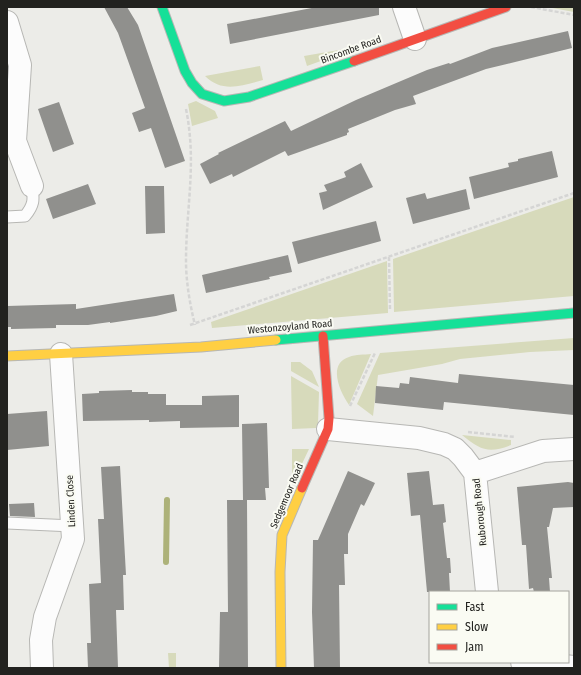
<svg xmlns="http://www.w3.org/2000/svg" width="581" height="675" font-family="'Fira Sans Condensed',sans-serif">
<rect width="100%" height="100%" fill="#ecece8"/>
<path fill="#d7dabb" d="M547 7H574V12Z
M362 46 307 66 304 56Z
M260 66 263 80C241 86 222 93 205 76Z
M196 101 215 111 218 118 192 126 188 104Z
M574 197V296L394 312 393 259Z
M387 261 388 313 212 328 211 322Z
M574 338V350L530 352 460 359 442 364 378 375 373 416 357 404 380 353Z
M371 354 349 405C340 392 327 364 349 357 356 354 364 355 371 354Z
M291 362H300L312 371 319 387 291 371Z
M291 376 319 392 318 424 316 428 292 429Z
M462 435 511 440V445C488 454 481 450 462 435Z
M292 449H309L292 485Z
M168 653H176V668H169Z"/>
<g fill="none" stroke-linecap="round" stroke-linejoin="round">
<path stroke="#adb279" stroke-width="6" d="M166 562 167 500"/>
</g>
<path fill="#90908d" d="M104 7H127L138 25 185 161 165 168 151 128 139 132 132 113 145 108 118 33Z
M317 7H379V15L230 44 227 24Z
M568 31 572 48 486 69 413 96 416 104 395 110 348 129 349 132 347 133V135L288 156 285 151 233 177 232 174 210 184 200 164 219 154 218 153 285 121 291 131 356 100 427 70 449 63 450 64 492 48Z
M59 102 74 144 53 152 38 109Z
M552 151 558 177 474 199 469 177 509 167 508 163 518 161V159Z
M361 163 373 187 323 210 319 193 327 191 324 185 346 177 344 172Z
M88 184 96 204 53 219 46 199Z
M145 186H164L165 233 146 234Z
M466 189 470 209 413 224 406 198 425 193 427 199Z
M376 221 381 241 298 264 292 242Z
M288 255 292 272 269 277 270 279 206 293 202 275Z
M174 294 177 311 156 316 110 323V322L88 325H56V328L11 329V327H7V306L76 304V309Z
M459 374 574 385V415L444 402 443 410 375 403 376 386 399 388 400 383 409 384 410 377 458 383Z
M132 390V392H148V394H166V405H202V396L239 395V427L180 428V421L149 422V420L83 421 82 394 99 393V391Z
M47 411 49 446 7 450V414Z
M267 423 269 488H265L266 500H247L248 668H219L220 612H228L227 500H247H243L242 424Z
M120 466 126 575H123L124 610H116L118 668H88L87 643H91L89 584 101 583 98 519H104L101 467Z
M348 471 375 483 364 506 361 504 348 534V554H344L345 585H339L340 668H314L312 612 313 540H318Z
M429 471 433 505 444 504 446 522 443 523 447 558H450L451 573H449L450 592H427L420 515 411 516 407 473Z
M568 482 574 483V507L553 508 549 527H547L552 578H549L550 592H534L533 588 529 589 526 545H522L517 487Z
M34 503 35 517 10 516 9 504Z"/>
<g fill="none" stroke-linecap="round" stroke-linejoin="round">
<g stroke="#b7b7b4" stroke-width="13">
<path id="lane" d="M7 217 25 216C34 205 34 200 32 186
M7 523 73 526"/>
</g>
<g stroke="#b7b7b4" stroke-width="24">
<path id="street" d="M404 7 415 39
M7 22 20 65 15 141 32 186
M328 429 419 438 444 444 455 449 463 457 475 473 487 592
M475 473 543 451 574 449
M522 662 574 667
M42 668 41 640 45 617 73 539 61 354"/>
</g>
<g stroke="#b7b7b4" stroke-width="11">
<path id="fast" d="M162 7 185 71 192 83 202 94 224 101 249 97 354 61
M276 340 574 313"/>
</g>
<g stroke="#b7b7b4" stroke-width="11">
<path id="slow" d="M7 356 201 347 276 340
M281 668 280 572 282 535 302 488"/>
</g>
<g stroke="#b7b7b4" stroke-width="11">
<path id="jam" d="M354 61 506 7
M302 488 328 429 329 418 323 336"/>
</g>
<path stroke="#d5d5d4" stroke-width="2.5" stroke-dasharray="4 2" stroke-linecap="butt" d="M531 7 574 15
M186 109C197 163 186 208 186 261 186 282 190 305 195 325
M389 257 390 310
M190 325 574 193
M350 406 375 353
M468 432 515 437"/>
<use href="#lane" stroke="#fcfcfc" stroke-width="11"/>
<use href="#street" stroke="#fcfcfc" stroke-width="22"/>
<use href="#fast" stroke="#16e098" stroke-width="9"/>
<use href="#slow" stroke="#ffcf43" stroke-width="9"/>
<use href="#jam" stroke="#f24e42" stroke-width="9"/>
</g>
<g text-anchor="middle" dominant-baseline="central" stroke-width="4" stroke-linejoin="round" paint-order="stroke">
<g font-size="10" fill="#22221f" stroke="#fafbf3">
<text transform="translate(351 50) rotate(-20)">Bincombe Road</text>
<text transform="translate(290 327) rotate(-5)">Westonzoyland Road</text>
<text transform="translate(287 496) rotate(-67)">Sedgemoor Road</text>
<text transform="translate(71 501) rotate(-93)">Linden Close</text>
<text transform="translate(480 512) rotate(-96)">Ruborough Road</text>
</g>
</g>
<rect width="581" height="675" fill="none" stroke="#22221f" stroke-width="16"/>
<rect x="429" y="591" width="140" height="72" fill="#fafbf3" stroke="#a4a49e"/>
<rect x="437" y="604" width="20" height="6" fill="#16e098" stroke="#a4a49e"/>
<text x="465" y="611" font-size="12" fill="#22221f">Fast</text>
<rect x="437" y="624" width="20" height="6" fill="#ffcf43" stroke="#a4a49e"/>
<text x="465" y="631" font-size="12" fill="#22221f">Slow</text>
<rect x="437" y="644" width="20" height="6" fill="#f24e42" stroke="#a4a49e"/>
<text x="465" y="651" font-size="12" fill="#22221f">Jam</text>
</svg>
